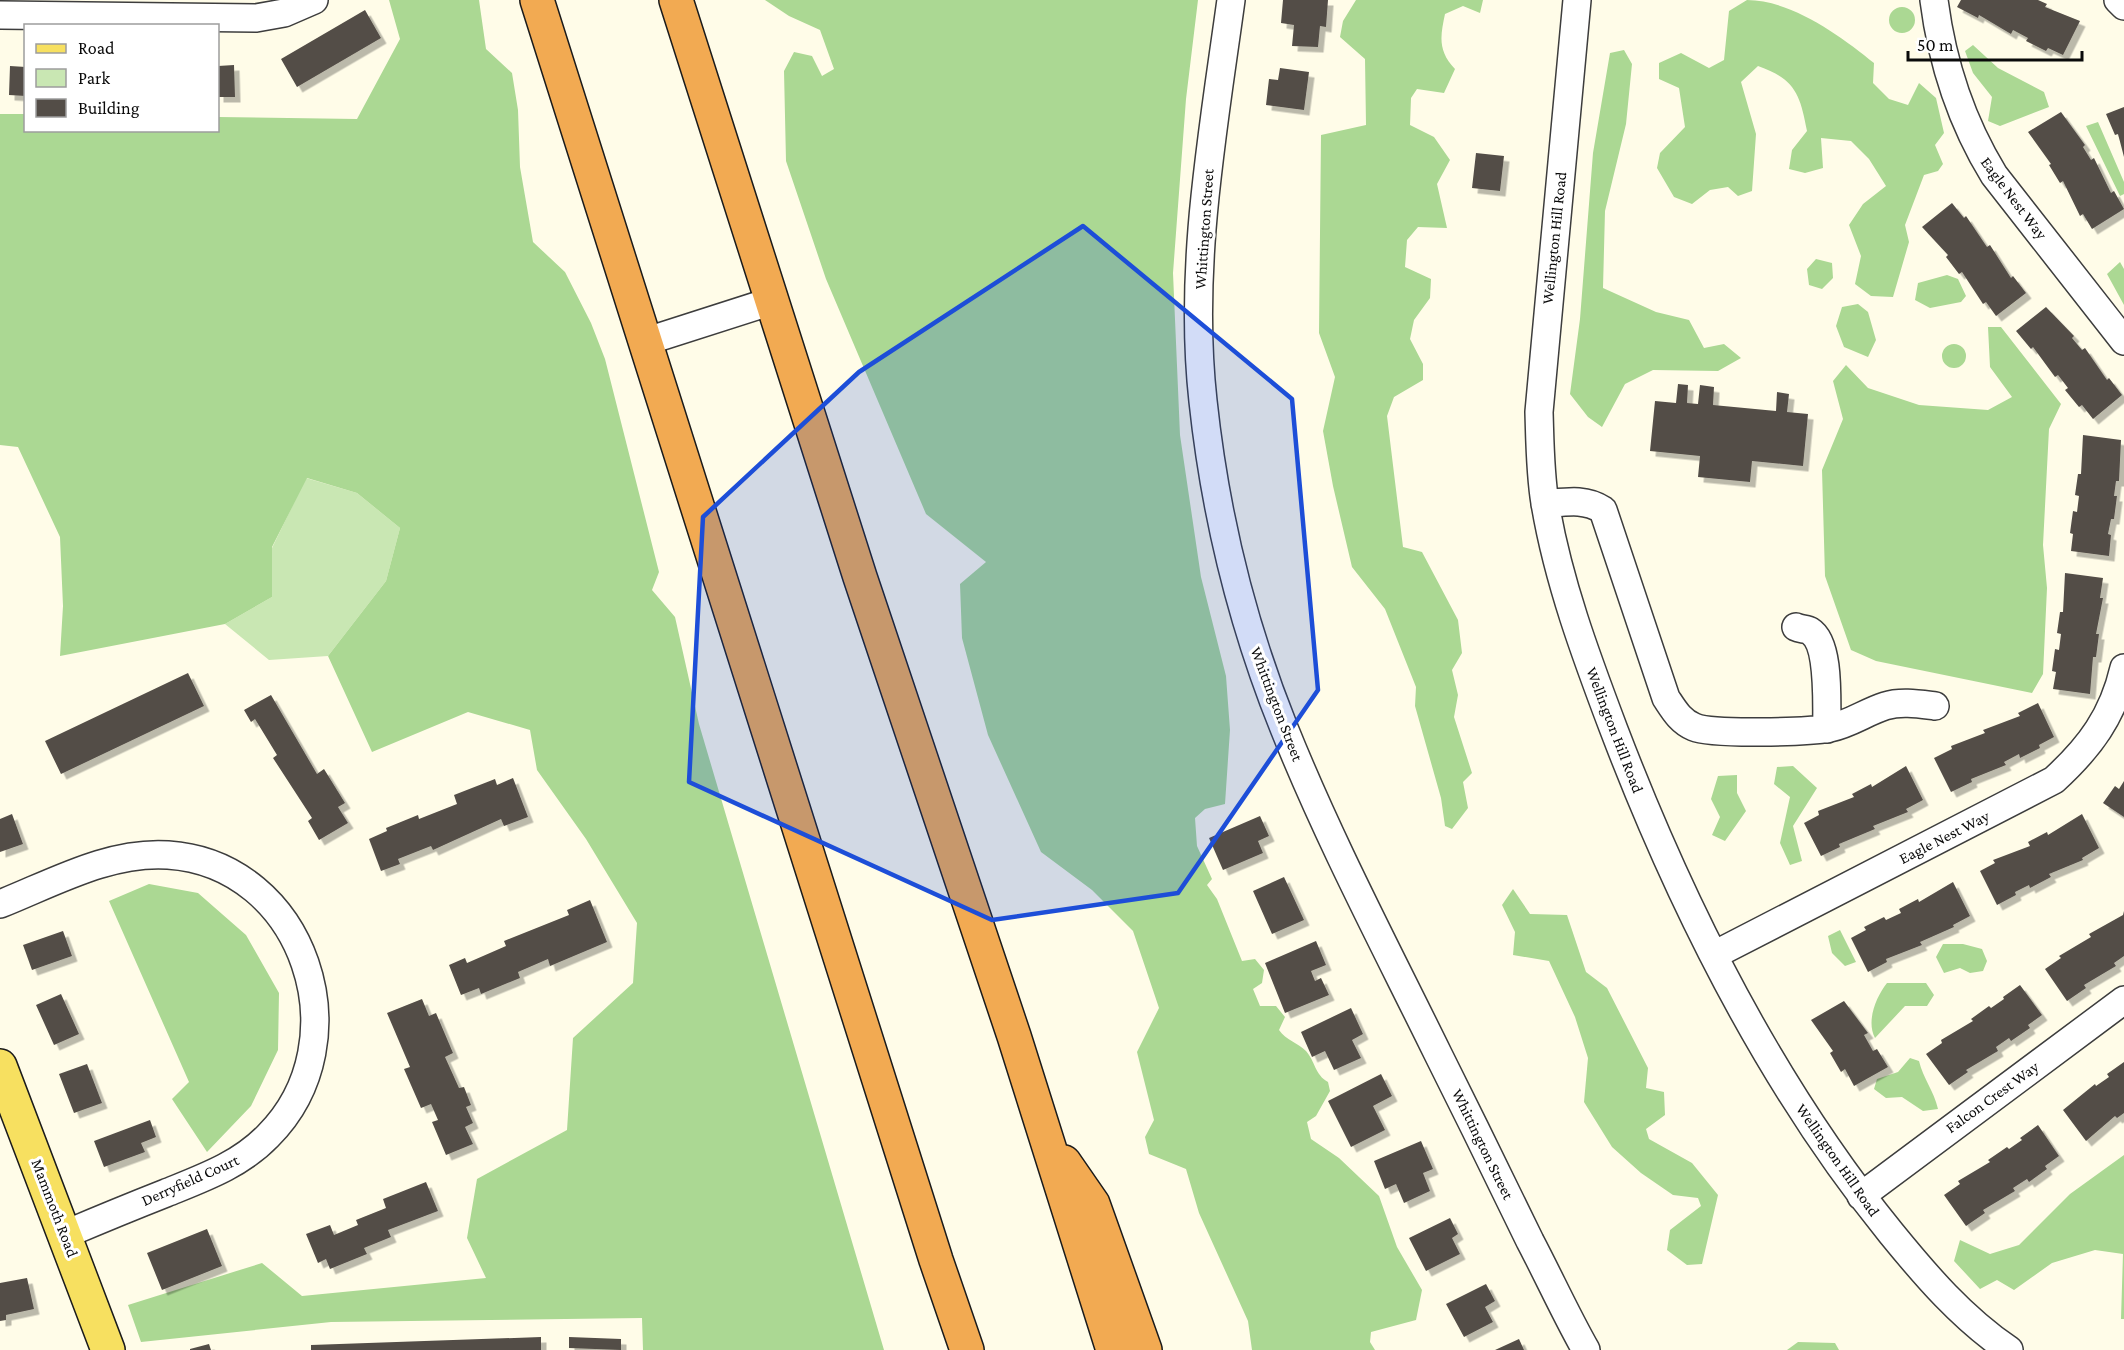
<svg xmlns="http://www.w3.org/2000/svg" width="2124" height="1350" font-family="'Crimson Pro',serif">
<defs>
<filter id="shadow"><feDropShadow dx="5.5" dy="5.5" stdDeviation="0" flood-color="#0004"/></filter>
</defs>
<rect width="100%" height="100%" fill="#fffce8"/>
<path fill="#c9e7b3" d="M306 478 357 493 400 528 386 581 328 656 269 660 225 624 272 597V548Z"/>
<path fill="#abd893" d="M389 0H479L486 49 512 73 518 110 520 167 533 242 565 272 591 323 605 359 659 572 652 590 675 617 699 724 884 1350H643L642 1318 331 1322 141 1342 128 1305 262 1263 302 1296 486 1278 467 1238 477 1179 567 1130 573 1038 633 983 637 923 586 839 537 770 530 730 468 712 372 752 328 656 386 581 400 528 357 493 307 478 272 547V597L225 624 60 656 63 606 60 537 18 447 0 445V114H25L26 130H218V117L357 119 400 39Z
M765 0H1198L1186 99 1173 273 1180 435 1201 577 1226 676 1230 730 1225 804 1205 809 1195 818 1197 846 1212 879 1207 885 1217 899 1242 961 1255 959 1264 970 1262 983 1253 989 1260 1006H1276L1285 1017 1279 1030C1286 1040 1298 1043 1306 1051 1315 1061 1315 1075 1328 1082L1330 1091 1316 1116 1307 1122 1311 1139 1339 1158 1379 1196 1397 1247 1422 1290 1416 1320 1371 1332 1370 1342 1375 1350H1252L1248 1321 1199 1213 1186 1169 1149 1154 1145 1137 1154 1120 1137 1052 1159 1008 1133 931 1092 890 1041 852 988 735 962 638 960 584 986 562 926 514 826 279 786 161 784 71 794 52 812 56 822 76 834 69 820 30 789 16Z
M1356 0H1483L1480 13 1463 6 1445 14C1440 37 1438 51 1455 69L1444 93 1417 89 1411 98 1410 125 1434 137 1450 160 1437 184 1447 228 1418 227 1407 240 1405 267 1431 279 1430 298 1414 320 1410 339 1423 364V380L1394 397 1387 416 1403 547 1422 552 1458 620 1462 653 1452 670 1458 695 1454 717 1472 773 1463 782 1468 808 1452 829 1445 826 1441 798 1415 706 1416 687 1385 609 1352 567 1333 486 1323 431 1335 377 1319 333 1321 135 1366 125 1365 59 1340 37 1343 21Z
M1747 0C1791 0 1841 36 1874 63L1873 83 1889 99 1908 105 1919 83 1936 98 1944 133 1935 145 1943 164 1938 171 1924 175 1905 225 1909 242 1893 297 1871 296 1855 284 1861 256 1849 225 1863 204 1886 186 1869 159 1851 141 1821 138 1823 168 1805 173 1789 169 1792 150 1807 131C1800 94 1795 79 1758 66L1741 82 1756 134 1752 191 1738 196 1728 187 1710 190 1692 204 1674 197 1657 168 1660 153 1685 127 1679 88 1659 79V63L1681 53 1709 68 1724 60 1729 11Z
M1889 20a13 13 0 1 1 26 0a13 13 0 1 1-26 0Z
M1973 45 1998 68 2044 92 2049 107 2000 126 1988 121 1992 97 1973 73 1965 51Z
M1624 50 1632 64 1626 124 1605 211 1603 288 1656 312 1689 320 1704 348 1724 344 1741 358 1718 371 1653 370 1625 384 1602 427 1588 417 1570 394 1580 319 1593 153 1610 53Z
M2098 122 2124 182V194L2120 196 2086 126Z
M1816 259 1832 263 1833 278 1822 289 1809 285 1807 269Z
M2120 262 2124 269V305L2107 274Z
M1947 275 1958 279 1966 296 1961 302 1930 308 1915 300 1918 283Z
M1858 304 1868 312 1876 340 1868 357 1844 347 1836 326 1842 307Z
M1988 327H2001L2061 404 2049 429 2043 545 2047 588 2043 674 2032 693 1876 661 1851 650 1825 576 1822 470 1843 419 1833 381 1846 365 1868 388 1919 405 1988 410 2012 397 1990 367Z
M1942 356a12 12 0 1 1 24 0a12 12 0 1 1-24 0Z
M1793 766 1817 788 1793 826 1802 861 1790 865 1780 843 1790 797 1774 784 1777 767Z
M1737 775V793L1746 811 1725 841 1712 835 1720 817 1711 799 1718 776Z
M149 884 198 893 246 935 279 993 278 1050 251 1106 207 1152 172 1099 189 1082 109 901Z
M1513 889 1530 914 1567 915 1586 972 1607 988 1648 1068 1646 1088 1664 1092 1665 1115 1646 1129 1649 1139 1692 1163 1718 1195 1702 1264 1687 1265 1667 1250 1670 1230 1701 1206 1698 1198 1673 1195 1641 1173 1612 1147 1584 1102 1588 1058 1575 1017 1549 961 1513 955 1515 932 1502 905Z
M1840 930 1856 962 1845 966 1832 953 1828 936Z
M1943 944H1963L1982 949 1987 961 1983 971 1970 973 1960 968 1944 973 1936 957Z
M1887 983H1926L1934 995 1927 1006H1905L1875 1038C1866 1021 1876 997 1887 983Z
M1910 1058 1919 1061C1923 1078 1934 1091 1938 1109L1923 1111 1902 1097 1886 1098 1874 1089 1877 1079 1898 1072Z
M2124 1155V1319H2121L2123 1254 2095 1250 2052 1263 2014 1290 1997 1280 1980 1289 1954 1261 1960 1240 1990 1254 2019 1245 2070 1194Z
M1798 1342 1835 1343 1839 1350H1787Z"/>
<path fill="#534d47" filter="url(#shadow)" d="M1283 0H1328L1326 27 1320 26 1318 47 1292 46 1294 25 1281 23Z
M1961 0H2038L2047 4 2045 7 2080 21 2063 55 2048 48 2046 51 2026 41 2028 38 2013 30 2011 34 1979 15 1978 18 1957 7Z
M365 10 381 38 297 87 281 59Z
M234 65 235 97H218V66Z
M10 66 26 67V96L9 95Z
M1280 68 1309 72 1304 110 1266 105 1269 79 1278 80Z
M2124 107V157L2118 134 2115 135 2106 114Z
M2061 112 2085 145 2083 147 2091 160 2094 158 2111 193 2114 191 2124 209 2092 229 2083 214 2080 216 2063 181 2060 183 2049 165 2051 164 2028 132Z
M1476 153 1504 156 1500 191 1472 188Z
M1952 203 1964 218 1966 216 1987 247 1990 245 2011 278 2013 276 2026 293 1996 316 1986 302 1983 304 1962 272 1959 274 1946 257 1948 255 1922 227Z
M2046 307 2074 336 2072 338 2082 350 2085 348 2107 380 2109 378 2122 395 2093 419 2082 405 2079 407 2065 390 2068 388 2058 375 2055 377 2033 347 2031 349 2016 331Z
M1678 384 1688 385 1687 403 1698 404 1700 385 1714 387 1713 405 1776 411 1777 392 1789 394 1787 412 1808 414 1803 466 1752 461 1750 482 1698 477 1700 456 1650 451 1655 401 1676 403Z
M2083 435 2121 440 2119 481H2116L2114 496H2117L2114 519H2111L2108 534 2111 535 2109 556 2071 551 2073 534 2070 533 2073 511 2077 512 2079 496 2075 495 2078 474H2081Z
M2065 573 2103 578 2100 598H2103L2096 634H2099L2096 657H2093L2090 694 2053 689 2056 672 2052 671 2055 649 2059 650 2061 634 2057 633 2060 612H2063Z
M188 673 204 706 61 774 45 741Z
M271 695 317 774 324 769 345 803 338 807 348 823 319 840 308 821 312 818 273 758 277 755 255 719 251 722 244 710Z
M2038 703 2054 737 2039 745 2040 748 2020 758 2019 754 2004 762 2006 765 1971 779 1972 782 1951 792 1934 758 1952 749 1951 746 1985 733 1983 730 2020 716 2018 713Z
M1906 766 1923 800 1906 809 1908 812 1873 826 1875 829 1839 844 1840 847 1821 856 1804 823 1819 815 1818 811 1854 797 1852 794 1871 784 1872 787Z
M513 778 528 817 504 826 501 819 433 850 431 846 398 859 400 864 381 871 369 839 387 831 386 828 418 815 419 819 457 804 454 795 495 779 497 785Z
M2124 781V817L2103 803 2115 786 2119 789Z
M12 814 23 844 0 852V819Z
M2082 814 2099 848 2082 858 2083 860 2049 874 2051 877 2030 888 2029 885 2015 892 2016 895 1997 905 1980 871 1995 863 1993 860 2030 846 2028 842 2047 832 2048 835Z
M1260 816 1269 836 1258 841 1263 853 1223 870 1209 838Z
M1284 877 1304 920 1272 934 1253 891Z
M1953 882 1970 916 1953 925 1954 927 1920 942 1922 945 1886 959 1887 962 1868 972 1851 938 1866 930 1864 927 1884 917 1886 920 1901 913 1899 909 1918 899 1919 902Z
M590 900 607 942 550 966 548 959 518 972 520 978 481 994 479 988 461 995 449 965 465 958 467 963 506 946 504 941 569 915 567 910Z
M2124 911V956L2114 963 2116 966 2084 985 2086 988 2067 1001 2045 969 2061 958 2059 956 2091 937 2089 934 2123 915Z
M63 931 72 956 32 970 23 945Z
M1316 941 1326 965 1311 971 1315 981 1321 978 1329 995 1285 1013 1265 963Z
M2020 985 2042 1015 2028 1025 2030 1028 2011 1041 2009 1038 1996 1047 1998 1051 1966 1070 1968 1072 1949 1085 1926 1054 1942 1043 1941 1040 1973 1021 1971 1019 1989 1006 1991 1008 2004 999 2003 997Z
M61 994 79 1034 54 1045 36 1005Z
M422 999 429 1016 436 1013 453 1053 445 1057 459 1088 464 1087 471 1105 466 1107 473 1123 465 1127 473 1144 446 1155 432 1122 438 1120 431 1104 421 1108 404 1069 410 1067 387 1013Z
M1844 1001 1868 1033 1864 1035 1873 1051 1877 1049 1888 1067 1854 1086 1845 1069 1841 1072 1830 1053 1833 1051 1811 1020Z
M1351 1008 1363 1034 1352 1040 1361 1058 1334 1070 1325 1051 1312 1057 1301 1032Z
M2124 1062V1113L2117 1118 2115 1116 2086 1141 2063 1110 2095 1084 2096 1086 2109 1077 2107 1074Z
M87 1064 102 1103 74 1113 59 1074Z
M1381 1074 1392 1096 1373 1106 1385 1130 1351 1147 1328 1101Z
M150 1120 156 1137 141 1143 145 1152 104 1167 94 1141Z
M2038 1125 2059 1156 2045 1166 2047 1169 2029 1182 2027 1179 2013 1188 2015 1191 1983 1210 1985 1213 1966 1226 1944 1195 1960 1184 1958 1181 1990 1162 1988 1160 2007 1147 2009 1149 2022 1140 2020 1138Z
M1421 1141 1433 1169 1423 1173 1430 1191 1404 1203 1396 1184 1385 1189 1374 1161Z
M426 1182 438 1211 388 1230 391 1237 364 1248 367 1254 330 1269 326 1259 318 1263 306 1234 330 1225 334 1235 358 1225 356 1220 386 1208 383 1199Z
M1450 1218 1458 1234 1452 1238 1460 1254 1426 1271 1409 1238Z
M207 1229 222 1266 162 1290 147 1253Z
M27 1278 34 1309 6 1315V1320L0 1321V1283Z
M1486 1284 1495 1301 1485 1307 1493 1322 1464 1337 1446 1304Z
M541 1337V1350H311V1345Z
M569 1337 621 1339V1350L569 1348Z
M1519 1339 1524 1350H1495Z
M209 1344 211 1350H190V1349Z"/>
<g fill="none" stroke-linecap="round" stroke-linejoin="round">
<g stroke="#3d3d3d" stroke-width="30">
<path id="minor" d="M1231 0C1213 132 1188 267 1203 401 1215 513 1242 624 1284 728 1329 840 1385 946 1438 1054 1469 1116 1500 1179 1530 1241 1549 1277 1566 1315 1586 1350
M1577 0 1539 412C1540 443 1540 473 1545 503 1558 581 1586 656 1614 730 1682 908 1770 1084 1891 1233 1926 1276 1962 1318 2009 1350
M1934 0C1942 63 1961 121 1994 175L2124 341
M2118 0 2124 6
M0 15 256 18 284 13 314 0
M644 342 772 301
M1545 504C1566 502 1585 498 1603 510L1666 698C1674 710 1680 721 1694 727 1713 735 1808 732 1830 728 1850 724 1866 712 1885 706 1901 701 1919 704 1935 706
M1796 627C1800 629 1807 629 1810 631 1831 644 1826 706 1827 729
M0 904C53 883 109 851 168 855 305 864 363 1041 268 1136 240 1165 203 1178 166 1193 133 1206 99 1220 66 1234
M1714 955 2054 780C2090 747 2113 716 2124 668
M1861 1196 2124 1000"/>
</g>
<g stroke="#1b1b1b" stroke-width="36">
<path id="major" d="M0 1066 108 1350"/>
</g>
<g stroke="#1b1b1b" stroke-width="36">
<path id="highway" d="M537 0 936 1260 967 1350
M676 0 860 577 1014 1036 1113 1350
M1064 1162 1093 1204 1145 1350"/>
</g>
<use href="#minor" stroke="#fff" stroke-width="27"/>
<use href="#major" stroke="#f7e060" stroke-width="33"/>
<use href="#highway" stroke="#f2aa52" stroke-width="33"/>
</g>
<path fill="#1d4ed8" fill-opacity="0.2" stroke="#1d4ed8" stroke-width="4.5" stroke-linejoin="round" d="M1083 226 1292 399 1318 690 1178 893 992 920 689 782 703 517 859 372Z"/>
<g text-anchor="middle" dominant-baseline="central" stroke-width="6" stroke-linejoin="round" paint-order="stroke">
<g font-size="16" fill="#0a0a0a" stroke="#fff">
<text transform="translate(2014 198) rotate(53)">Eagle Nest Way</text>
<text transform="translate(1204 229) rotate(-86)">Whittington Street</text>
<text transform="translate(1554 238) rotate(-84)">Wellington Hill Road</text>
<text transform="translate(1277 704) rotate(69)">Whittington Street</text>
<text transform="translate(1615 730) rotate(69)">Wellington Hill Road</text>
<text transform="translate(1944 837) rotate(-27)">Eagle Nest Way</text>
<text transform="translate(1992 1097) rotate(-36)">Falcon Crest Way</text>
<text transform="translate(1483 1144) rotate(64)">Whittington Street</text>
<text transform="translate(1838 1160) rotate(55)">Wellington Hill Road</text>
<text transform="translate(190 1180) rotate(-24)">Derryfield Court</text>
<text transform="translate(55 1208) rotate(69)">Mammoth Road</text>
</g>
</g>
<rect x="24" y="24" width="195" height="108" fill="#ffffff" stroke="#9d9d9d" stroke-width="1.5"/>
<rect x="36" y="44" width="30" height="9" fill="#f7e060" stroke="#9d9d9d" stroke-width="1.5"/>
<text x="78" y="54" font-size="18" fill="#0a0a0a">Road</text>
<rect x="36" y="69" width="30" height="18" fill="#c9e7b3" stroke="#9d9d9d" stroke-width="1.5"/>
<text x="78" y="84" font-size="18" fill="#0a0a0a">Park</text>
<rect x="36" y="99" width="30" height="18" fill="#534d47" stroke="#9d9d9d" stroke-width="1.5"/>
<text x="78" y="114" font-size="18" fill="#0a0a0a">Building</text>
<path d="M1908 51v9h174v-9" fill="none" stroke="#0a0a0a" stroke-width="3"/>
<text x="1917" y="51" font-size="18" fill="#0a0a0a" stroke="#ffffff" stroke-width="4.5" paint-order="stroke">50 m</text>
</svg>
